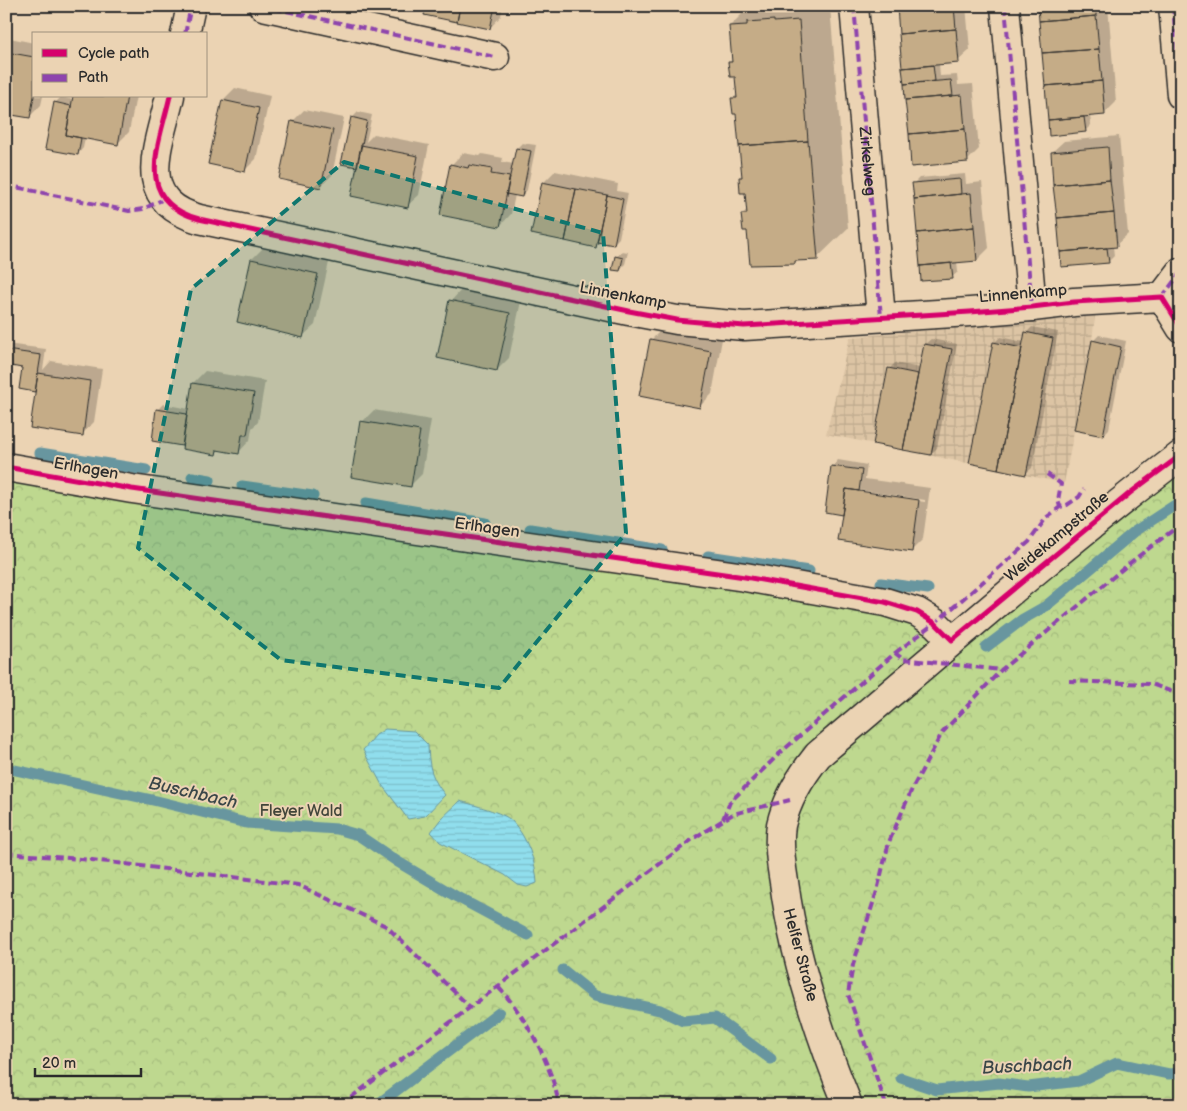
<svg xmlns="http://www.w3.org/2000/svg" width="1187" height="1111" font-family="'Balsamiq Sans',sans-serif">
<defs>
<pattern id="industrial-grid" width="8" height="8" patternUnits="userSpaceOnUse" patternTransform="scale(1.25)"><rect width="8" height="8" fill="#dcc4a4"/><path d="M0 4h8M4 0v8" fill="none" stroke="#bda98d"/></pattern>
<pattern id="forest-crowns" width="20" height="18" patternUnits="userSpaceOnUse" patternTransform="scale(1.25)"><rect width="20" height="18" fill="#bed88f"/><path d="M2 6a3 3 0 1 1 6 0M12 15a3 3 0 1 1 6 0" fill="none" stroke="#a3ba7c"/></pattern>
<pattern id="water-rules" width="6" height="5" patternUnits="userSpaceOnUse" patternTransform="scale(1.25)"><rect width="6" height="5" fill="#90deed"/><path d="M0 2.5h6" fill="none" stroke="#7cbfcb"/></pattern>
</defs>
<rect width="100%" height="100%" fill="#ebd3b3"/>
<filter id="ink" filterUnits="userSpaceOnUse"><feTurbulence type="fractalNoise" baseFrequency=".02" numOctaves="2"/><feDisplacementMap in="SourceGraphic" scale="10" xChannelSelector="R" yChannelSelector="G"/><feConvolveMatrix kernelMatrix="1 2 1 2 8 2 1 2 1" color-interpolation-filters="sRGB"/></filter>
<g filter="url(#ink)">
<path fill="url(#industrial-grid)" d="M1095 316 1092 340 1121 347 1103 436 1074 431 1064 483 826 434 850 337Z"/>
<path fill="url(#forest-crowns)" stroke="#74825d" d="M1181 455V1105H6V467L885 602 952 640Z"/>
<path fill="url(#water-rules)" stroke="#68969f" d="M385 729 414 731 428 745C429 768 431 777 445 795L425 816 408 819 382 785 363 750 376 735Z
M460 801C473 805 503 812 512 821 527 837 536 862 537 883L527 887 518 885 505 875 440 842 431 832 440 820Z"/>
<path fill="#0003" fill-rule="evenodd" d="M427 6H503L501 16 490 28Z
M750 6H830L848 228 817 258 797 260 794 262 748 229 742 214 748 209 746 192 740 178 743 175 738 113 732 99 738 94 736 76 730 62 733 59 730 26Z
M898 6H966L970 50 958 61 939 63 940 76 957 75 958 85 973 84 979 149 967 161 912 165Z
M1039 6H1108L1116 102 1104 114 1090 115 1091 125 1085 131 1051 134Z
M10 38 34 43V96H43L41 105 29 117 6 112V42Z
M235 88 270 96 256 159 244 171 223 100Z
M74 96H136L129 132 117 144 85 138 83 148 78 154 47 148 55 103 61 97 74 100Z
M304 110 344 118 332 175 320 187 292 122Z
M358 112 372 115 366 142 374 134 429 145 419 195 407 206 359 163 352 118Z
M1119 136 1128 234 1116 245 1113 246 1114 256 1108 262 1062 266 1052 152 1064 141Z
M522 143 536 145 527 190 522 196 515 195 511 214 500 226 451 165 463 153 480 156 482 154 503 158 502 162 514 164 517 148Z
M555 171 618 184 617 191 628 193 619 238 613 244 601 241 596 246 543 183Z
M965 174 966 184 982 182 989 248 977 260 957 262 958 272 952 277 915 199 917 198 913 184 919 178Z
M264 247 329 262 315 325 303 336 252 259Z
M622 251 628 252 625 264 619 270 616 257Z
M462 289 521 301 509 358 497 370 451 301Z
M1032 327 1058 332 1032 468 1026 473 994 343 1000 337 1024 342 1026 333Z
M663 328 722 339 712 394 700 406 651 340Z
M1099 335 1126 341 1109 429 1103 435 1093 341Z
M931 339 957 344 937 448 931 454 874 443 889 369 895 363 920 368 925 344Z
M6 344 46 349 43 370 51 361 102 369 94 422 82 434 37 388 35 390 23 366 6 364Z
M205 371 265 381 258 422 252 428 250 440 239 452 220 449 215 454 184 445 153 440 157 410 163 404 189 409 193 383Z
M374 410 431 420 422 474 411 485 362 422Z
M838 460 867 465 865 479 930 488 923 539 911 551 833 466ZM859 490 925 500V502L857 492Z"/>
<g fill="none" stroke-linecap="round" stroke-linejoin="round">
<path stroke="#68969f" stroke-width="11" d="M40 453 146 470
M192 477 210 480
M242 486 313 496
M366 503 485 523
M530 529 662 550
M708 556 809 571
M881 583 928 589
M986 647 1023 619 1046 606 1134 532 1181 501
M6 768 157 801 246 823 337 829 358 835 398 862 457 897 528 935
M563 970 595 996 660 1010 683 1021 715 1018 771 1059
M901 1078 937 1090 999 1083 1028 1087 1079 1081 1117 1063 1169 1074 1181 1073
M377 1105 499 1013"/>
</g>
<path fill="#c5ac87" stroke="#2b2b2b" d="M426 6H460L457 22 424 15Z
M460 6H495L490 29 457 22Z
M897 6H954L956 29 899 34Z
M1038 6H1096V16L1039 21Z
M1096 16 1099 49 1042 53 1039 21Z
M774 20V22L799 20 808 141 739 146 736 114H733L731 98H737L735 77H730L728 62H732L729 26 747 25V22Z
M956 29 959 63 902 68 899 34Z
M1099 49 1102 81 1045 86 1042 53Z
M6 52 34 57V96L30 118 6 114Z
M933 65 935 81 904 84 902 68Z
M951 80 953 96 905 100 904 84Z
M1102 81 1105 115 1048 120 1045 86Z
M962 95 965 129 909 134 905 100Z
M73 96H127L118 145 66 135Z
M222 100 259 108 245 172 208 164Z
M54 102 71 106 66 135 81 138 78 155 45 149Z
M351 117 367 121 357 167 341 164Z
M1084 117 1086 132 1049 136 1048 120Z
M291 121 333 130 321 188 279 179Z
M965 129 968 162 911 167 909 134Z
M808 141 818 260 795 261V264L750 265 747 231H743L741 214H747L745 193H740L739 177H742L739 146Z
M361 145 418 156 408 208 351 196Z
M1108 147 1110 180 1053 185 1051 152Z
M516 148 531 151 522 197 506 194Z
M450 164 468 168 469 165 492 169 491 174 510 177 500 227 440 215Z
M960 179 961 194 914 199 912 183Z
M1110 180 1114 213 1057 218 1053 185Z
M542 182 576 189 565 241 531 234Z
M576 189 607 195 596 248 565 241Z
M971 193 974 227 917 233 914 199Z
M607 195 623 199 614 245 597 242Z
M1114 213 1117 247 1060 252 1057 218Z
M974 227 977 261 920 266 917 233Z
M1107 248 1109 263 1061 267 1060 252Z
M615 256 623 258 620 271 612 270Z
M251 259 318 274 303 338 237 322Z
M951 263 953 279 921 281 920 266Z
M449 300 510 313 497 371 437 358Z
M1025 332 1053 338 1026 475 998 469Z
M650 339 711 351 700 408 639 396Z
M1092 340 1121 347 1103 436 1074 430Z
M993 342 1022 348 998 469 969 463Z
M924 344 952 349 931 455 903 450Z
M6 350 41 355 35 392 19 389 22 368 6 365Z
M888 368 918 374 903 450 873 444Z
M38 373 90 381 83 436 30 428Z
M192 383 254 393 247 435H242L239 454 217 450 216 455 182 449Z
M156 409 187 414 182 446 152 441Z
M360 421 420 431 411 487 351 477Z
M831 466 862 470 859 491 846 489 842 515 825 512Z
M846 489 919 500 912 552 838 541Z"/>
<g fill="none" stroke-linecap="round" stroke-linejoin="round">
<g stroke="#2b2b2b" stroke-width="31">
<g id="minor">
<path d="M263 6 495 57"/>
<path id="s1" d="M854 6 881 317"/>
<path d="M1005 6 1032 307"/>
<path d="M1173 6 1181 95"/>
<path d="M185 34 191 6"/>
<path d="M170 96C159 146 132 200 199 219L629 311 677 320 744 326 970 312 1032 307 1074 302 1162 297 1181 328"/>
<path d="M1162 297 1181 272"/>
<path d="M6 467 132 489 745 577 885 602 917 612 935 623 952 640"/>
<path d="M848 1105C819 1034 794 958 784 882 781 864 778 844 781 825 787 799 801 776 818 755 938 654 1056 550 1181 455"/>
</g>
</g>
<use href="#minor" stroke="#ebd3b3" stroke-width="28"/>
<path stroke="#8e44ad" stroke-width="4" stroke-dasharray="8 4" stroke-linecap="butt" d="M263 6 495 57
M854 6 881 317
M1005 6 1032 307
M1173 6 1181 95
M185 34 191 6
M6 185 129 211 143 209 164 199
M1162 297 1181 272
M1047 474 1061 484 1058 500 1060 507
M895 653 935 623 1029 542 1046 518 1060 507 1067 505 1079 497 1084 489
M1069 681 1151 684 1181 695
M723 819 730 802 779 754 895 653 903 659 1001 670
M6 853 92 860 298 885 386 926 471 1008
M498 987C526 1016 552 1065 559 1105
M341 1105 694 838 733 814 790 800
M886 1105 848 994 853 965 877 891 889 842 912 789 942 733 1001 670 1136 558 1181 524"/>
<g stroke="#ebd3b3" stroke-width="8">
<path id="cycleway" d="M170 96C159 146 132 200 199 219L629 311 677 320 744 326 970 312 1032 307 1074 302 1162 297 1181 328
M6 467 132 489 745 577 885 602 917 612 935 623 952 640 1130 493 1181 455"/>
</g>
<use href="#cycleway" stroke="#d6006c" stroke-width="5"/>
</g>
</g>
<path fill="#0f766e" fill-opacity="0.2" stroke="#0f766e" stroke-width="4" stroke-dasharray="10 6" stroke-linejoin="round" d="M344 162 603 233 626 533 499 688 281 660 138 548 191 289Z"/>
<g text-anchor="middle" dominant-baseline="central" stroke-width="4" stroke-linejoin="round" paint-order="stroke">
<g font-size="16" fill="#2b2b2b" stroke="#ebd3b3">
<text stroke="none"><textPath href="#s1" startOffset="156">Zirkelweg</textPath></text>
<text transform="translate(1023 294) rotate(-5)">Linnenkamp</text>
<text transform="translate(623 296) rotate(11)">Linnenkamp</text>
<text transform="translate(86 469) rotate(10)">Erlhagen</text>
<text transform="translate(487 528) rotate(8)">Erlhagen</text>
<text transform="translate(1057 537) rotate(-40)">Weidekampstraße</text>
<text transform="translate(800 955) rotate(75)">Helfer Straße</text>
</g>
<g font-size="16" fill="#41453a" stroke="#ebd3b3">
<text x="301" y="811">Fleyer Wald</text>
</g>
<g font-size="18" font-style="italic" fill="#3a4648" stroke="#ebd3b3">
<text transform="translate(193 793) rotate(13)">Buschbach</text>
<text transform="translate(1027 1066) rotate(-3)">Buschbach</text>
</g>
</g>
<rect width="1187" height="1111" fill="none" stroke="#ebd3b3" stroke-width="25"/>
<rect x="12" y="12" width="1162" height="1086" fill="none" stroke="#2b2b2b" stroke-width="2" filter="url(#ink)"/>
<rect x="32" y="32" width="175" height="65" fill="#ebd3b3" stroke="#9e907d"/>
<rect x="42" y="49" width="25" height="8" fill="#d6006c" stroke="#9e907d"/>
<text x="78" y="58" font-size="15" fill="#2b2b2b">Cycle path</text>
<rect x="42" y="74" width="25" height="8" fill="#8e44ad" stroke="#9e907d"/>
<text x="78" y="82" font-size="15" fill="#2b2b2b">Path</text>
<path d="M35 1068v8h106v-8" fill="none" stroke="#2b2b2b" stroke-width="2.5"/>
<text x="42" y="1068" font-size="15" fill="#2b2b2b" stroke="#ebd3b3" stroke-width="4" paint-order="stroke">20 m</text>
</svg>
